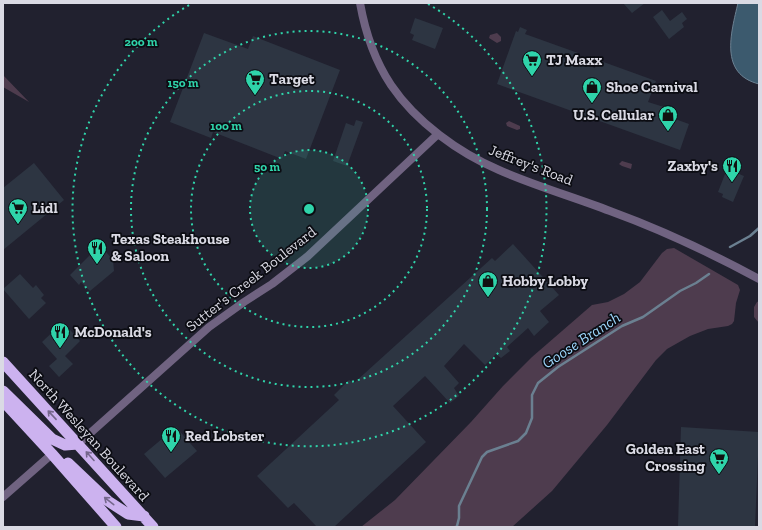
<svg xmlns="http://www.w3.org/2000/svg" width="762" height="530" font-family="'Zilla Slab',serif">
<rect width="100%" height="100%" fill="#21212f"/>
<path fill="#4e3c4e" d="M497 33 501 37V41L497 43 489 38 490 35Z
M3 75 29 102 3 87Z
M509 121 520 126V129L517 130 507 126 506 123Z
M622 161 632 164 631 169 622 166 619 164Z
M674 248 738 285 740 290 736 303 734 321 732 324 728 326 708 329 690 336 667 349 656 360 607 425 552 491 512 527H361L395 500 471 422 503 386 532 357 592 305 608 302 624 294 640 282 662 253 667 249Z
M759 301V323L754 317V307L757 302Z"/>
<path fill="#3c5a6e" stroke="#6b8091" d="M738 3H759V84C719 74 731 33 738 3Z"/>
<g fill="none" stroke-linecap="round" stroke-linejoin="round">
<path stroke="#6b8091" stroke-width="2.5" d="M730 247 750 236 759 228
M455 527 457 526 459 518V506L482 457 487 452 518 441 526 433 532 418V395L538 383 558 367 622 326 643 317 680 291 696 283 709 274"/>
</g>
<path fill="#2d3542" d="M623 3H645L632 13Z
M662 10 670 21 682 12 687 19 682 23 684 27 669 39 653 17Z
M415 18 443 28 435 49 412 40 414 35 410 33Z
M520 27 527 30 525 34 578 53 575 61 595 68 598 60 656 81 648 102 664 107 661 114 689 124 680 150 497 84 516 31 518 32Z
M204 33 248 49 253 36 340 70 306 159 285 151 282 159 213 132 211 138 170 122Z
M356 120 363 122 347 166 333 161 346 123 354 126Z
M34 163 64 200 3 250V188Z
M727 169 744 176 733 202 722 197 723 194 718 192Z
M513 244 559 295 540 311 549 322 534 336 528 328 507 347 510 351 501 358 496 354 485 365 464 344 444 366 459 383 454 388 459 396 450 403 425 376 393 406 426 442 334 527H317L294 503 288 508 257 476 339 400 334 395 349 380 354 383 492 258 495 261Z
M100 245 113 260 114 271 90 291 81 282 79 285 70 275Z
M20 274 33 288 36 285 44 295 41 298 46 303 29 319 3 289Z
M63 322 80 341 65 356 73 364 59 377 49 366 57 359 42 342Z
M176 427 197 451 165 478 144 454Z
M681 427 759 432 755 527H678Z"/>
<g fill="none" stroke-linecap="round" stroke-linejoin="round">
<path stroke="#706381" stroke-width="8" d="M3 497 52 454"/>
<path stroke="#706381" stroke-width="8" d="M360 3C365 31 375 61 391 85 416 122 459 153 499 170 535 186 574 197 610 211 662 230 711 253 759 279
M78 444 209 327 244 302 272 284 308 256 438 134"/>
<path stroke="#ccb2ef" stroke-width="11" d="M3 362 153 527
M3 391 52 439 65 445 78 444
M3 401 52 454 116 527
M68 463 108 501 128 514 144 516"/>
</g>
<defs><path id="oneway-shaft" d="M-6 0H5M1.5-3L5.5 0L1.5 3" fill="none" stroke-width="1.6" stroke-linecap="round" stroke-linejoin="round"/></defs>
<g stroke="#75678c">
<use href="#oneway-shaft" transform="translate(52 415) rotate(-133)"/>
<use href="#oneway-shaft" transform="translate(90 456) rotate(-132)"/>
<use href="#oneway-shaft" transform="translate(109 501) rotate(-142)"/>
</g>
<circle cx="309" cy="209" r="59" fill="#2fd4aa" fill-opacity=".12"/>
<g fill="none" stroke="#2fd4aa" stroke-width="2" stroke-dasharray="2 4">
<circle cx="309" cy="209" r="59"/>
<circle cx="309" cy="209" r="118"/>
<circle cx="309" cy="209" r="178"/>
<path d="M428 4A237 237 0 1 1 191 4"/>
</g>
<defs>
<g id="supermarket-pin" transform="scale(1)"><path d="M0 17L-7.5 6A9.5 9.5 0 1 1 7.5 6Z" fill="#2fd4aa" stroke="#0b0c12"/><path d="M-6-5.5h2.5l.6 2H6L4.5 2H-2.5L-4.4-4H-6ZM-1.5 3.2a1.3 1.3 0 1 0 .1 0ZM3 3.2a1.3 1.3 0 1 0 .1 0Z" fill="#111"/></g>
<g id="shop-pin" transform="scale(1)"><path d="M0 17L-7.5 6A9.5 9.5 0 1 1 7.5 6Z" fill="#2fd4aa" stroke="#0b0c12"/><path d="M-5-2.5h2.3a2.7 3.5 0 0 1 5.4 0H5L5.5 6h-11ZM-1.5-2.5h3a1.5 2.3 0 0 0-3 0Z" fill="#111"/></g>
<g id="restaurant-pin" transform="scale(1)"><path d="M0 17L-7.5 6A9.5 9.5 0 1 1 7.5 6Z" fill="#2fd4aa" stroke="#0b0c12"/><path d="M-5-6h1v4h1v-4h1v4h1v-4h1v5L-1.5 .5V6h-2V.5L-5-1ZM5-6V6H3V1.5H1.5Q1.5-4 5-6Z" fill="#111"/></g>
</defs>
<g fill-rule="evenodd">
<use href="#supermarket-pin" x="532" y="60"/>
<use href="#supermarket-pin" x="255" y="79"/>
<use href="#shop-pin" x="592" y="87"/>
<use href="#shop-pin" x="668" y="115"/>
<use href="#restaurant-pin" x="732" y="166"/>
<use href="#supermarket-pin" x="18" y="208"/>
<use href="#restaurant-pin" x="97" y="248"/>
<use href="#shop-pin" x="488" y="281"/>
<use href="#restaurant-pin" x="60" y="332"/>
<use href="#restaurant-pin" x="171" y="436"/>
<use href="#supermarket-pin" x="719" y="458"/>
</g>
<g text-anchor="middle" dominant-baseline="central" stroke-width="3.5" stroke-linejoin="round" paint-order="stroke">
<g font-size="15" font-weight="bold" fill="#dadae4" stroke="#0b0c12" text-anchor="start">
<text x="546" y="60">TJ Maxx</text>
<text x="269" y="79">Target</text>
<text x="606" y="87">Shoe Carnival</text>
<text x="654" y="115" text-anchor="end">U.S. Cellular</text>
<text x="718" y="166" text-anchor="end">Zaxby's</text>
<text x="32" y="208">Lidl</text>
<text x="111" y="239">Texas Steakhouse<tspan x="111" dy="17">&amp; Saloon</tspan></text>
<text x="502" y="281">Hobby Lobby</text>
<text x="74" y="332">McDonald's</text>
<text x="185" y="436">Red Lobster</text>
<text x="705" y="449" text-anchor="end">Golden East<tspan x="705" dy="17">Crossing</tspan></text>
</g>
<g font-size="15" fill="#dadae4" stroke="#0b0c12">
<text transform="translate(531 165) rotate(21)">Jeffrey's Road</text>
<text transform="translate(251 279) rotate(-38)">Sutter's Creek Boulevard</text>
<text transform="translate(89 435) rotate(48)">North Wesleyan Boulevard</text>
</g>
<g font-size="16" font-style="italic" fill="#9cd5fa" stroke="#0b0c12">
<text transform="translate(581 340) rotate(-33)">Goose Branch</text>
</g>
</g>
<circle cx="309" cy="209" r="6" fill="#2fd4aa" stroke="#0b0c12" stroke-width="2"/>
<g font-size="12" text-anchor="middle" font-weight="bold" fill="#2fd4aa" stroke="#0b0c12" stroke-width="3.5" stroke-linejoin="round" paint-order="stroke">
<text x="141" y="46">200 m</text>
<text x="183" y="87">150 m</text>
<text x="226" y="130">100 m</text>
<text x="267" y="171">50 m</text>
</g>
<rect width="762" height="530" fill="none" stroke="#dadae4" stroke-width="8"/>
</svg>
